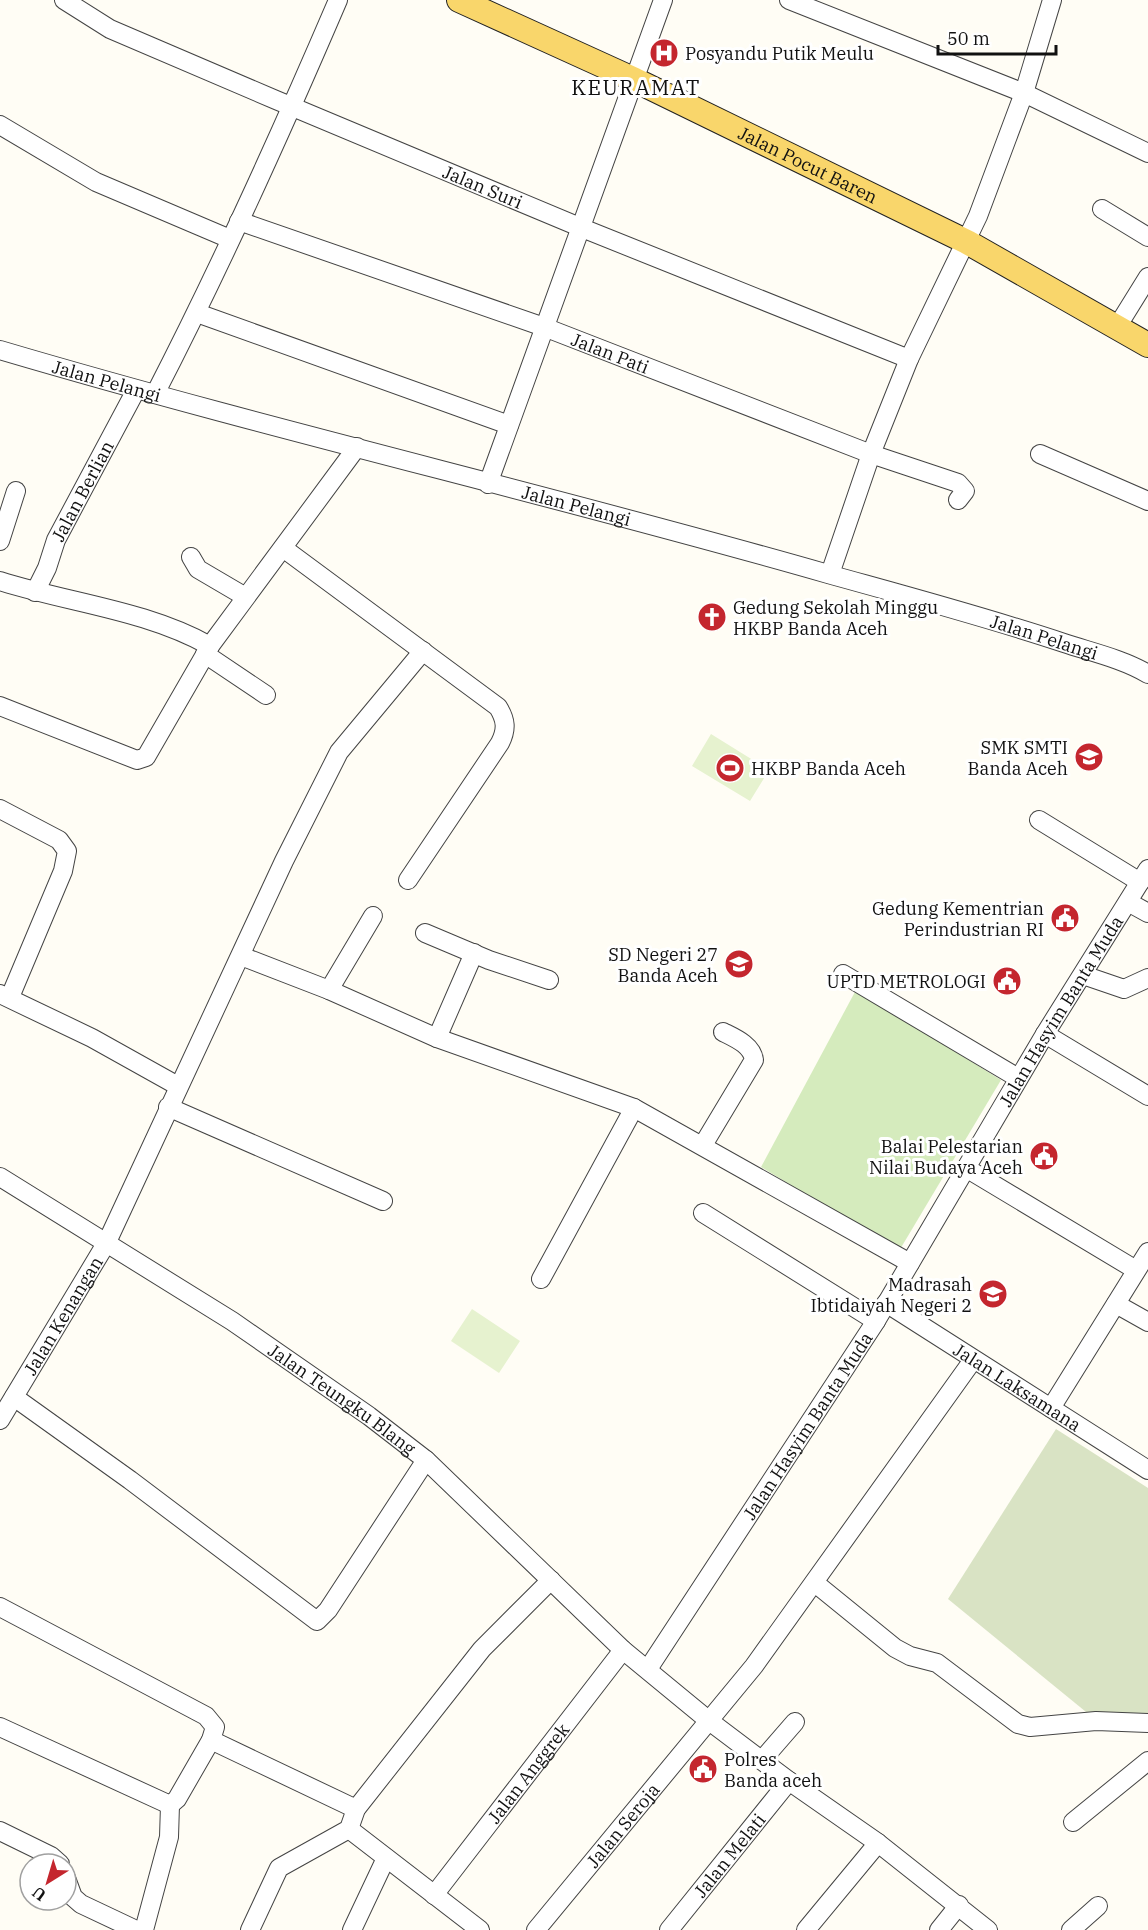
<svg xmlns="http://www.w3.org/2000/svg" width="1148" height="1930" font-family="'IBM Plex Serif',serif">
<rect width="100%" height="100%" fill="#fffdf5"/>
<path fill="#d5ebbd" d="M856 990 1001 1080 899 1251 761 1167Z"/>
<path fill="#d9e3c4" d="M1056 1429 1148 1488V1715L1091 1716 948 1599Z"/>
<path fill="#e6f2cf" d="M711 734 769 770 750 801 692 766Z
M472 1309 520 1341 499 1373 451 1341Z"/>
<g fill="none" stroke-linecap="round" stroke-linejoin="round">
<g stroke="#444" stroke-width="20">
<g id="minor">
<path id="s1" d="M64 0 110 29 276 100 582 228 909 359"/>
<path d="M789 0 1024 93 1148 153"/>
<path d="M0 125 96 182 230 239"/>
<path d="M1102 209 1148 237"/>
<path id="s2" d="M239 221 544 327 871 454 958 483 965 491 958 500"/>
<path d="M197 313 509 425"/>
<path d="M1117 327 1148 277"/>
<path id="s3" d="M0 350C274 431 553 495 828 574 907 596 986 617 1064 643 1091 652 1123 659 1148 674"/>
<path d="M155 394C221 266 281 133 338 0"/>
<path d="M1040 454 1148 501"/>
<path d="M488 484 663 0"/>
<path d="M0 541 16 491"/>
<path d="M283 548 498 707C506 720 507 729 500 743L408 880"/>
<path d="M191 557 198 569 244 596"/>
<path d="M830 574 871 454 909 359 978 216 1024 93 1052 0"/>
<path d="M0 581C69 603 146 610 210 646"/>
<path id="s4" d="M35 592 47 568 56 540 136 390"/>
<path d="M205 654 266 695"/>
<path d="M0 706 137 760 146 757 210 646 357 447"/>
<path d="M0 809 59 840 67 851 63 871 10 997"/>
<path d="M1039 820 1140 882"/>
<path d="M1128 902 1148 913"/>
<path d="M425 933 489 960 549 980"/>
<path d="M241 956 329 990 437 1038 634 1108 910 1263"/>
<path d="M843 974 1018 1078"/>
<path d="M1083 975 1124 989 1148 978"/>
<path d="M329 990 373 916"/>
<path d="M0 994 92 1038 178 1086"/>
<path d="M1045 1034 1148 1096"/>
<path d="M437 1038 474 953"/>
<path d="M168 1107 383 1201"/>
<path d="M703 1145 754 1060C752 1045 735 1038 723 1032"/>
<path d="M966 1168 1136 1270"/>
<path id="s5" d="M0 1177 232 1321 369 1416 426 1460 623 1650 708 1720 789 1781 878 1843 988 1930"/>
<path d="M703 1213 876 1321"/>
<path d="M541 1279 634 1108"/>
<path id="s6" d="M886 1303 1148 1470"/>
<path d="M1116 1304 1148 1322"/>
<path d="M14 1397 130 1480 317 1621 328 1610 426 1460"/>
<path d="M1051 1408 1148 1252"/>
<path id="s7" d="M0 1420 107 1242 284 861 339 752 423 651"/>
<path d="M815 1583 895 1648 910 1656 937 1663 1018 1724 1030 1727 1096 1721 1148 1723"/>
<path d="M0 1607 206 1716 215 1727 211 1740 177 1799 170 1805 0 1727"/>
<path id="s8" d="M648 1669 876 1321 1045 1034 1148 869"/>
<path d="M211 1740 356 1809"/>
<path d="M762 1760 795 1722"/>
<path d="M1073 1822 1148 1761"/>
<path d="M349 1829 480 1930"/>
<path d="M0 1831 51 1856 60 1864"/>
<path d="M66 1878 73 1897 81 1904 136 1930"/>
<path id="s9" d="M434 1895 623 1650"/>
<path d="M144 1930 169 1837 170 1805"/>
<path d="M250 1930 279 1868 349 1829 356 1809 482 1649 551 1580"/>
<path d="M352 1930 386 1858"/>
<path id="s10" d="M536 1930 754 1666 973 1360"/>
<path id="s11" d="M669 1930 789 1781"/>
<path d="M806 1930 878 1843"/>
<path d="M939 1930 959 1905"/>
<path d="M1071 1930 1098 1906"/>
</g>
</g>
<g stroke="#222" stroke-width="26">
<g id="major">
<path id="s12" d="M459 0 635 80 967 242 1148 345"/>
</g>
</g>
<use href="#minor" stroke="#fff" stroke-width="18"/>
<use href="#major" stroke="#f9d66b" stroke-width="24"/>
</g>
<defs>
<g id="hospital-disc" transform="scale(1.5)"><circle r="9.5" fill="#c4262e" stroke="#fff"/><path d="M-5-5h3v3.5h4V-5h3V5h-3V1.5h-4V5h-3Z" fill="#fff"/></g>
<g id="church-disc" transform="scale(1.5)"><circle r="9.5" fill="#c4262e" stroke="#fff"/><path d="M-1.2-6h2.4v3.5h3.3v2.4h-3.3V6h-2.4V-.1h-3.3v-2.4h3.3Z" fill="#fff"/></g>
<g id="school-disc" transform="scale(1.5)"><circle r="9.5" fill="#c4262e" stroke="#fff"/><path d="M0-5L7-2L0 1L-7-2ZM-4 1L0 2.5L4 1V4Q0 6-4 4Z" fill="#fff"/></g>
<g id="stadium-disc" transform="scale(1.5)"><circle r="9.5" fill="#c4262e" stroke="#fff"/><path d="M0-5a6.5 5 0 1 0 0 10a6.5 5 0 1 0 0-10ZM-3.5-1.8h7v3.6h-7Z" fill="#fff"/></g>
<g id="civic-disc" transform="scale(1.5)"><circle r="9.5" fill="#c4262e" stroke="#fff"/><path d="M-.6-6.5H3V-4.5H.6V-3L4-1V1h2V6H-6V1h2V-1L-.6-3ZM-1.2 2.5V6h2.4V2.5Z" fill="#fff"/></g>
</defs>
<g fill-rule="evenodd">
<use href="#hospital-disc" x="664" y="53"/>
<use href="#church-disc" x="712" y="617"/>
<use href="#school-disc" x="1089" y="757"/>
<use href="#stadium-disc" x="730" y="768"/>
<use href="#civic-disc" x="1065" y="918"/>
<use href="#school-disc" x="739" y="964"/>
<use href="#civic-disc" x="1007" y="981"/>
<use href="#civic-disc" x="1044" y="1156"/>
<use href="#school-disc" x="993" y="1294"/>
<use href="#civic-disc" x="703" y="1769"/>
</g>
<g text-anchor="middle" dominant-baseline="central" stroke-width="6" stroke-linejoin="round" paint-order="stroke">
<g font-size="18" fill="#111" stroke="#fff" text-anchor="end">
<text x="685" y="53" text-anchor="start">Posyandu Putik Meulu</text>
<text x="733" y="607" text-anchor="start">Gedung Sekolah Minggu<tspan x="733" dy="21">HKBP Banda Aceh</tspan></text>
<text x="1068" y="747">SMK SMTI<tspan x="1068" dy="21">Banda Aceh</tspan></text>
<text x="751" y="768" text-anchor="start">HKBP Banda Aceh</text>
<text x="1044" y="908">Gedung Kementrian<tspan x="1044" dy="21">Perindustrian RI</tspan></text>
<text x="718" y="954">SD Negeri 27<tspan x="718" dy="21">Banda Aceh</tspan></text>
<text x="986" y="981">UPTD METROLOGI</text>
<text x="1023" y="1146">Balai Pelestarian<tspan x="1023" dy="21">Nilai Budaya Aceh</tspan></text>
<text x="972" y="1284">Madrasah<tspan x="972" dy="21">Ibtidaiyah Negeri 2</tspan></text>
<text x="724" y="1759" text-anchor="start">Polres<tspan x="724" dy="21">Banda aceh</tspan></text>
</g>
<g font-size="18" fill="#111" stroke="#fff">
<text stroke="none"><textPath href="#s12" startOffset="386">Jalan Pocut Baren</textPath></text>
<text stroke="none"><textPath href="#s1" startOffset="459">Jalan Suri</textPath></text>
<text stroke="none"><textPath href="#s2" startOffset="394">Jalan Pati</textPath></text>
<text stroke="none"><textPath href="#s3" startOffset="111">Jalan Pelangi</textPath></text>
<text stroke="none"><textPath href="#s4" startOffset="112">Jalan Berlian</textPath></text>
<text stroke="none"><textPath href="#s3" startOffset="597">Jalan Pelangi</textPath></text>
<text stroke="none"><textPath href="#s3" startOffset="1083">Jalan Pelangi</textPath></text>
<text stroke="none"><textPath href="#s8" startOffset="777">Jalan Hasyim Banta Muda</textPath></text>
<text stroke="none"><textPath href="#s7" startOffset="122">Jalan Kenangan</textPath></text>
<text stroke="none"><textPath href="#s6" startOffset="156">Jalan Laksamana</textPath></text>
<text stroke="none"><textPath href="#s5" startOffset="408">Jalan Teungku Blang</textPath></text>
<text stroke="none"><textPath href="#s8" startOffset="291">Jalan Hasyim Banta Muda</textPath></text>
<text stroke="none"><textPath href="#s9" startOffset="154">Jalan Anggrek</textPath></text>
<text stroke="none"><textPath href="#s10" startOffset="136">Jalan Seroja</textPath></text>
<text stroke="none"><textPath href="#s11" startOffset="96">Jalan Melati</textPath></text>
</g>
<g font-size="21" letter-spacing="1.5" fill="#111" stroke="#fff">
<text x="636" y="87">KEURAMAT</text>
</g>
</g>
<g transform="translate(48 1882) rotate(217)"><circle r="28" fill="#ffffff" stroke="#a0a0a0" stroke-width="1.5"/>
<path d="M0-4.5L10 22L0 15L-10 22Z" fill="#c4262e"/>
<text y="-9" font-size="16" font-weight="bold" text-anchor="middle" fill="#111111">U</text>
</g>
<path d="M938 45v9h118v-9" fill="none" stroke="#111111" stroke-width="3"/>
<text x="947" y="45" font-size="18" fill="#111111" stroke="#ffffff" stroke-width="4.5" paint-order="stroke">50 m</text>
</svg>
